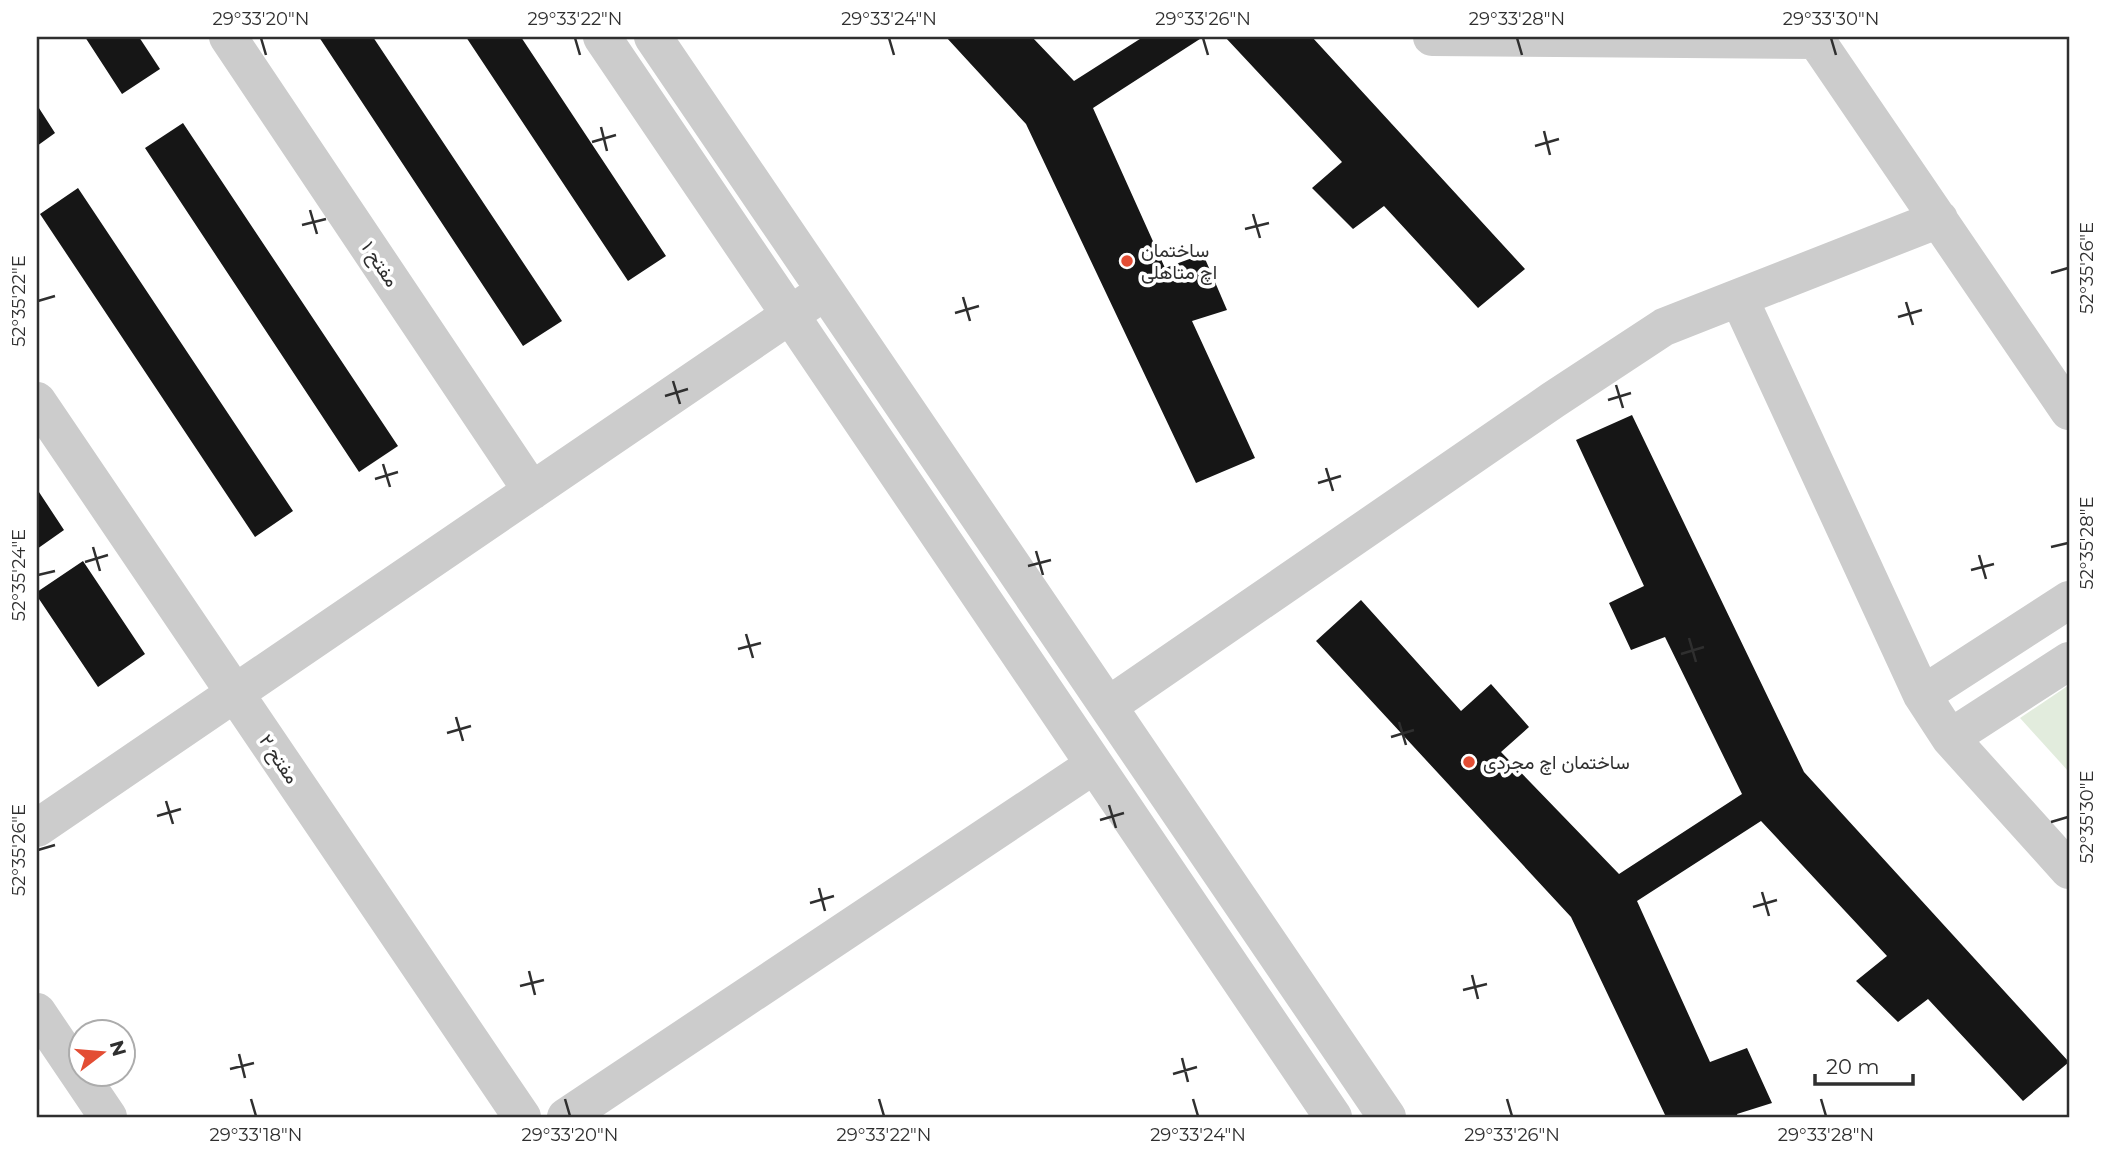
<svg xmlns="http://www.w3.org/2000/svg" width="2106" height="1154" font-family="Montserrat,Vazirmatn,sans-serif">
<rect width="100%" height="100%" fill="#fff"/>
<path fill="#e2ecdd" d="M2069 685V772L2020 718Z"/>
<path fill="#161616" d="M85 37H139L160 69 122 94Z
M319 37H373L562 321 523 346Z
M466 37H521L666 256 628 281Z
M946 37H1032L1074 81 1143 37H1203L1093 108 1165 268 1203 254 1227 310 1192 321 1255 458 1196 483 1026 124Z
M1225 37H1312L1525 269 1478 308 1384 206 1353 229 1312 188 1342 162Z
M37 105 55 133 37 146Z
M183 123 398 446 359 472 145 148Z
M78 188 293 511 255 537 40 214Z
M1632 415 1804 772 2069 1062 2023 1101 1928 999 1898 1022 1856 981 1887 956 1761 821 1637 901 1710 1062 1747 1048 1772 1103 1737 1114 1738 1117H1666L1571 917 1316 641 1361 600 1461 711 1491 684 1529 727 1501 752 1619 874 1742 794 1665 637 1631 650 1609 603 1644 586 1576 440Z
M37 489 64 530 37 549Z
M83 561 145 654 98 687 37 596V592Z"/>
<g fill="none" stroke-linecap="round" stroke-linejoin="round">
<path stroke="#ccc" stroke-width="38" d="M228 37 532 491
M602 37 1333 1117
M653 37 1387 1117
M1432 37 1817 40
M1814 37 2069 411
M1739 298 1922 695 1950 738 2069 870
M37 401 522 1117
M1922 695 2069 600
M1108 706 1553 400 1664 327 1939 219
M1950 738 2069 661
M37 828 809 302
M37 1012 108 1117
M566 1117 1094 765"/>
</g>
<path fill="none" stroke="#2f2f2f" stroke-width="2.5" d="M261 38 266 55M575 38 580 55M889 38 894 55M1203 38 1208 55M1517 38 1522 55M1831 38 1836 55M601 127 607 151M1544 131 1550 155M592 142 616 135M1535 146 1559 139M310 210 317 234M1253 214 1260 238M302 225 326 219M1245 229 1269 223M2051 273 2068 268M963 297 970 321M38 301 55 296M1906 302 1913 325M955 313 979 306M1898 317 1922 310M673 381 680 404M1616 385 1623 408M665 396 688 389M1608 400 1631 393M383 464 390 487M1326 468 1333 491M375 479 398 472M1318 483 1341 476M93 547 100 571M2051 547 2068 543M1036 551 1043 575M1979 555 1986 579M85 562 108 555M1028 566 1051 560M1971 570 1994 564M38 575 55 571M746 634 753 658M1689 638 1696 662M738 649 761 643M1681 654 1704 647M456 717 463 741M1399 722 1406 745M447 733 471 726M1391 737 1414 730M166 801 173 824M1109 805 1116 828M157 816 181 809M1100 820 1124 813M2051 822 2068 817M38 850 55 845M819 888 825 911M1762 892 1769 916M810 903 834 896M1753 907 1777 900M529 971 535 995M1472 975 1478 999M520 986 544 980M1463 990 1487 984M239 1054 245 1078M1182 1058 1188 1082M230 1069 254 1063M1173 1074 1197 1067M251 1099 256 1116M565 1099 570 1116M879 1099 884 1116M1193 1099 1198 1116M1507 1099 1512 1116M1821 1099 1826 1116"/>
<g fill="#e34d34" stroke="#fff" stroke-width="2.5">
<circle cx="1127" cy="261" r="7"/>
<circle cx="1469" cy="762" r="7"/>
</g>
<g text-anchor="middle" dominant-baseline="central" stroke-width="7" stroke-linejoin="round" paint-order="stroke">
<g font-size="19" fill="#2f2f2f" stroke="#fff" text-anchor="start">
<text x="1141" y="250">ساختمان<tspan x="1141" dy="22">اچ متاهلی</tspan></text>
<text x="1483" y="762">ساختمان اچ مجردی</text>
</g>
<g font-size="19" fill="#2f2f2f" stroke="#fff">
<text transform="translate(380 264) rotate(56)">مفتح ۱</text>
<text transform="translate(279 759) rotate(56)">مفتح ۲</text>
</g>
</g>
<rect width="2106" height="1154" fill="none" stroke="#ffffff" stroke-width="77"/>
<g transform="translate(102 1053) rotate(74)"><circle r="33" fill="#ffffff" stroke="#acacac" stroke-width="2"/>
<path d="M0-5L12 26L0 18L-12 26Z" fill="#e34d34"/>
<text y="-10" font-size="19" font-weight="bold" text-anchor="middle" fill="#2f2f2f">N</text>
</g>
<path d="M1815 1074v10h98v-10" fill="none" stroke="#2f2f2f" stroke-width="3.5"/>
<text x="1826" y="1074" font-size="21" fill="#2f2f2f" stroke="#ffffff" stroke-width="5" paint-order="stroke">20 m</text>
<rect x="38" y="38" width="2030" height="1078" fill="none" stroke="#2f2f2f" stroke-width="2.5"/>
<g font-size="18" text-anchor="middle" fill="#2f2f2f">
<text x="261" y="25">29°33'20"N</text>
<text x="575" y="25">29°33'22"N</text>
<text x="889" y="25">29°33'24"N</text>
<text x="1203" y="25">29°33'26"N</text>
<text x="1517" y="25">29°33'28"N</text>
<text x="1831" y="25">29°33'30"N</text>
<text transform="translate(2087 268) rotate(-90)" y="6">52°35'26"E</text>
<text transform="translate(19 301) rotate(-90)" y="6">52°35'22"E</text>
<text transform="translate(2087 543) rotate(-90)" y="6">52°35'28"E</text>
<text transform="translate(19 575) rotate(-90)" y="6">52°35'24"E</text>
<text transform="translate(2087 817) rotate(-90)" y="6">52°35'30"E</text>
<text transform="translate(19 850) rotate(-90)" y="6">52°35'26"E</text>
<text x="256" y="1141">29°33'18"N</text>
<text x="570" y="1141">29°33'20"N</text>
<text x="884" y="1141">29°33'22"N</text>
<text x="1198" y="1141">29°33'24"N</text>
<text x="1512" y="1141">29°33'26"N</text>
<text x="1826" y="1141">29°33'28"N</text>
</g>
</svg>
